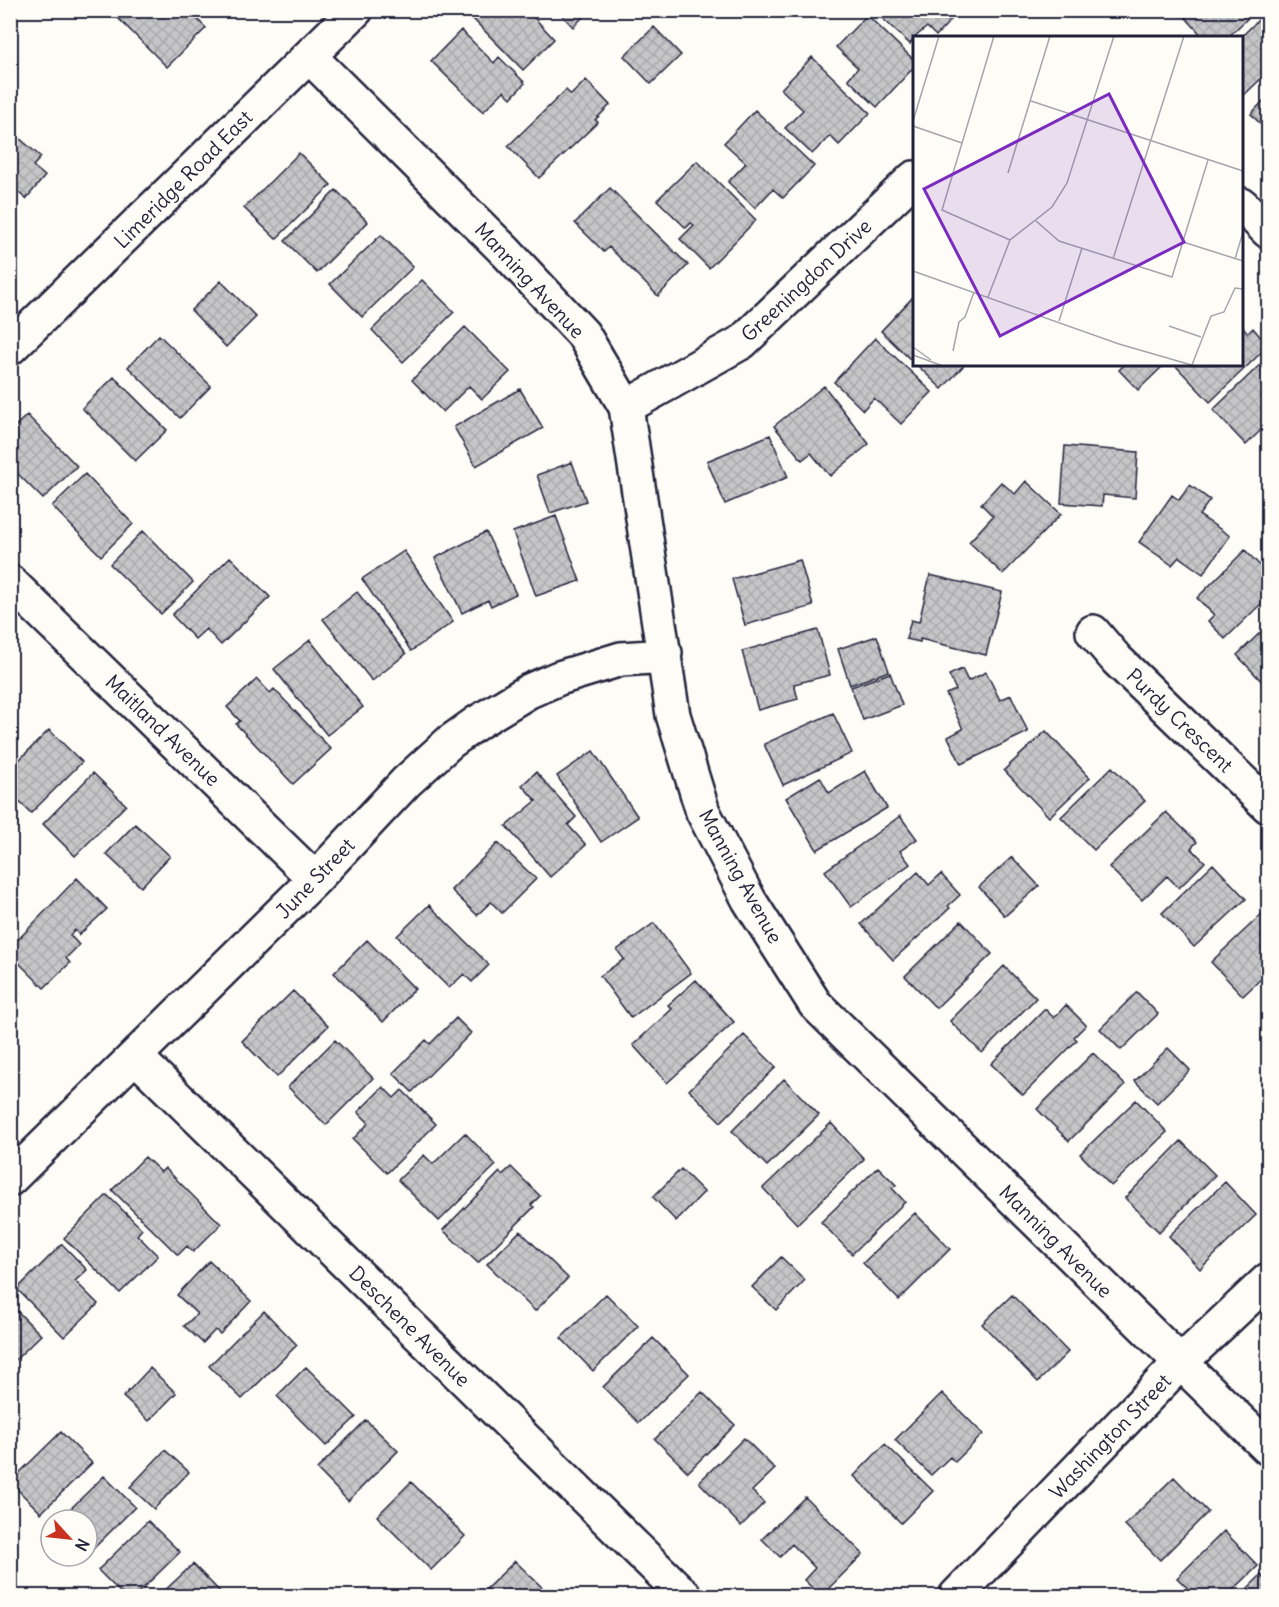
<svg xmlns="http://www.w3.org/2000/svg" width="1279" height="1607" font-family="Delius,sans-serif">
<defs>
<pattern id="building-cross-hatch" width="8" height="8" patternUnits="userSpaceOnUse" patternTransform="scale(1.5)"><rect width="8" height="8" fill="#c6c6c8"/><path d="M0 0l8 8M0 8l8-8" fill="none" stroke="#aaaaad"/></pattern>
</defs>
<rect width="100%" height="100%" fill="#fdfcf7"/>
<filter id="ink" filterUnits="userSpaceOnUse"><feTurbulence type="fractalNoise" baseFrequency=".0167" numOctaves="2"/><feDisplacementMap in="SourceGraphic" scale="12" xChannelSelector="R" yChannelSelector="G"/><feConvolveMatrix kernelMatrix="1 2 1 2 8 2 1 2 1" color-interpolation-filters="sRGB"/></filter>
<g filter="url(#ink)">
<path fill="url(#building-cross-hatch)" stroke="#22223b" stroke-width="1.5" d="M110 10H188L206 28 167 67Z
M480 10H527L554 39 523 70 472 18Z
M557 10H590L573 27Z
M887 10H960L936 36 927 27 914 38 910 44 881 17Z
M1179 10H1247L1251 15 1227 38H1204Z
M1264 14 1268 19V72L1243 96 1242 94V38H1240Z
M867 15 914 60V67L877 107 848 79 858 68 836 47Z
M654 27 681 55 651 84 624 56Z
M461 30 494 63 499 57 525 83 511 98 504 91 483 112 431 61Z
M812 57 870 113 839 145 830 136 812 154 785 128 803 110 781 89Z
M586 80 610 105 595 120 598 122 539 178 508 146 566 90 571 95Z
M1268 96V132L1251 114Z
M755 110 814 166 783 198 773 189 755 208 728 182 746 163 724 143Z
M10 130 41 157 33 166 45 176 26 199 12 187 10 189Z
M299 153 331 185 276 239 244 208Z
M697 161 756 220 709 268 680 239 694 225 691 223 686 228 657 200Z
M610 188 688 265 658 296 609 247 604 252 575 223Z
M336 190 368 222 317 273 285 241Z
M381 235 413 267 362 317 330 284Z
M422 280 454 312 403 362 372 330Z
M221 281 256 317 226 347 191 310Z
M914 296V363L881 331Z
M1242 326 1248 333 1253 328 1268 346 1210 402 1174 364H1242Z
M465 327 510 372 482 399 469 386 443 412 412 380Z
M159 335 211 386 180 418 128 367Z
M875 338 932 392 901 424 874 398 863 410 834 382Z
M1268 357V423L1246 445 1213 410Z
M916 364H965L942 389Z
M1125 364H1165L1138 390 1119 370Z
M114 377 167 430 135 461 82 408Z
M824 386 869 444 830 476 811 453 802 460 774 426Z
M520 389 543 428 476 466 454 427Z
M27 415 77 466 43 499 10 466V431Z
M770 435 788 477 725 504 707 461Z
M1065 446 1138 452 1135 498 1103 495 1102 506 1061 503Z
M572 462 586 501 550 513 537 475Z
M85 474 133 524 101 556 52 506Z
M1026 481 1061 514 1003 574 969 542 993 516 981 504 1001 482 1015 494Z
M1190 485 1210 500 1199 515 1230 536 1203 574 1179 557 1172 565 1139 542 1172 495 1179 500Z
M556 516 580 581 536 596 513 532Z
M143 531 193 582 161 614 110 564Z
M486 532 516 594 491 606 488 600 462 613 435 558Z
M1245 550 1268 574V597L1225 639 1208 621 1214 615 1197 598Z
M404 551 453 622 411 651 362 579Z
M230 557 270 597 221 645 206 629 195 639 172 615Z
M800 560 813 606 745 625 732 579Z
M930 575 1002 592 986 655 920 639V642L906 639 911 620 919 622Z
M357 592 406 654 372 681 323 619Z
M1267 626 1268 627V688L1237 655Z
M818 630 830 675 794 684 798 699 758 710 742 651Z
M877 636 889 671 850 685 838 649Z
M310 640 363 707 327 735 274 669Z
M962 669 968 681 986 672 1000 700 1011 695 1028 732 961 764 948 737 963 729 946 694 956 690 949 675Z
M890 673 902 705 863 720 851 687Z
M257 679 270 693 274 689 331 749 293 784 236 724 240 721 227 707Z
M833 713 852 753 783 785 764 744Z
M49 730 82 762 31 813 10 793V769Z
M1046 731 1090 778 1049 817 1004 770Z
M593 751 638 817 601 842 557 776Z
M1112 767 1145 801 1094 850 1061 817Z
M865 771 887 808 817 850 786 798 820 777 829 793Z
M536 772 576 817 568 825 586 845 550 877 506 826 536 801 522 785Z
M93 773 126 805 75 856 43 824Z
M1166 812 1197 842 1191 848 1205 862 1179 888 1167 876 1142 900 1109 867Z
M900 816 917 839 900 851 910 864 851 907 825 871Z
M135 824 170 856 141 887 106 854Z
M498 843 536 879 502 913 491 902 477 915 451 890Z
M1012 857 1039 886 1005 916 979 887Z
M1213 864 1246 899 1194 947 1162 913Z
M918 872 929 885 941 874 960 895 948 906 950 908 893 960 861 924Z
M77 878 107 909 79 935 75 930 70 935 79 945 66 958 70 963 44 988 10 954V948Z
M429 905 489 965 472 982 464 974 449 988 397 936Z
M1264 912 1268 917V972L1243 996 1211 962Z
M961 921 992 954 936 1008 905 976Z
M654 923 691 973 631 1018 600 976 624 959 617 950Z
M367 940 415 989 383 1022 334 973Z
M1004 966 1036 998 982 1053 950 1021Z
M696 980 734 1022 667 1083 633 1045 672 1009 668 1005Z
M10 983 19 992 10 1000Z
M293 991 328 1026 277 1077 242 1041Z
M1137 992 1158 1014 1121 1050 1100 1029Z
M1066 1005 1086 1025 1074 1037 1077 1040 1023 1095 991 1064 1045 1009 1054 1018Z
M456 1018 471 1033 412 1092 393 1073 426 1040 430 1044Z
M744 1035 776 1067 721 1122 689 1090Z
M335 1040 373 1078 326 1125 288 1087Z
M1168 1048 1190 1070 1157 1103 1135 1081Z
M1093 1053 1125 1085 1069 1141 1037 1109Z
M784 1079 819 1115 767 1166 732 1131Z
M383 1087 394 1098 402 1090 436 1124 387 1173 353 1139 369 1123 358 1112Z
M1136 1100 1167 1132 1111 1186 1080 1154Z
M831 1123 864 1159 797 1224 763 1188Z
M465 1133 496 1165 439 1221 398 1180 424 1155 433 1164Z
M1181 1141 1215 1175 1159 1232 1125 1198Z
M145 1157 161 1172 165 1168 221 1224 193 1252 187 1246 178 1255 112 1190Z
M511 1167 540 1196 531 1205 534 1207 478 1263 443 1230 500 1172 502 1175Z
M878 1167 896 1185 892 1188 905 1202 852 1254 821 1222Z
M681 1169 704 1192 676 1221 653 1197Z
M1225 1182 1256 1215 1200 1269 1169 1236Z
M107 1195 142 1229 137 1235 158 1256 120 1293 64 1238Z
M915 1213 950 1249 899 1300 863 1263Z
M520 1231 568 1278 535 1311 487 1264Z
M62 1244 87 1270 75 1281 98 1304 64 1337 17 1289Z
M781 1257 805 1280 776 1310 752 1287Z
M209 1261 251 1301 220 1334 215 1330 203 1343 184 1326 197 1314 177 1295Z
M606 1294 638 1326 593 1371 561 1338Z
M1012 1295 1068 1352 1038 1382 982 1324Z
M10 1304 41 1335 10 1365Z
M264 1311 297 1345 242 1399 209 1366Z
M653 1338 689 1374 639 1423 603 1387Z
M306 1367 356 1417 326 1446 277 1396Z
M150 1368 176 1393 149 1421 123 1397Z
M702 1392 735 1425 688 1472 655 1439Z
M942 1393 983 1434 955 1462 950 1457 931 1475 895 1440Z
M366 1420 398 1451 348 1501 317 1469Z
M61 1432 92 1463 41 1513 10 1482Z
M744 1438 775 1469 752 1491 764 1503 741 1526 699 1482Z
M885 1444 933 1491 901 1523 854 1476Z
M165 1450 189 1472 154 1509 130 1487Z
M104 1476 135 1507 87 1555V1520H59Z
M1174 1477 1208 1512 1160 1560 1125 1525Z
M411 1482 465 1536 431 1570 377 1516Z
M805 1497 863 1554 821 1596 804 1580 815 1568 792 1544 780 1557 762 1539Z
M148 1521 180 1552 135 1596H124L98 1570Z
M1224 1531 1258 1566 1227 1596H1196L1177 1578Z
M515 1561 551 1596H479Z
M193 1564 224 1596H159Z
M1261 1575 1268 1582V1596H1240Z"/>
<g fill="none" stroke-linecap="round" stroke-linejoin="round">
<g stroke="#22223b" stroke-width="38">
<path id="minor" d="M309 56 506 252 583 334 626 407 673 715 703 812 749 900 815 1004 1268 1448
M1242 205 1268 231
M10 348 356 10
M626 407 742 342 914 178
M10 582 315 879
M1093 632 1117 660 1268 806
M135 1056 685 1596
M10 1179 315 879 406 782 450 742 478 722 529 691 559 678 621 659 651 657 665 653
M956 1596 1180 1363 1268 1280"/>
</g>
<use href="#minor" stroke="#fdfcf7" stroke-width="33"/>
</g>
</g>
<g text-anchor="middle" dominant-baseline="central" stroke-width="4.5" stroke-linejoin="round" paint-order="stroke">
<g font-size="20" fill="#22223b" stroke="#fdfcf7">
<text transform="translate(183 179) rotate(-45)">Limeridge Road East</text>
<text transform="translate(530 280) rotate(47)">Manning Avenue</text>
<text transform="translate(806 280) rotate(-43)">Greeningdon Drive</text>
<text transform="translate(1180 720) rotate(44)">Purdy Crescent</text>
<text transform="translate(163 730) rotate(44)">Maitland Avenue</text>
<text transform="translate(741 876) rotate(61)">Manning Avenue</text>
<text transform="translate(315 878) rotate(-46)">June Street</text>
<text transform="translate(1056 1241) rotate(45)">Manning Avenue</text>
<text transform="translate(410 1326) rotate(45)">Deschene Avenue</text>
<text transform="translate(1110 1436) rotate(-46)">Washington Street</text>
</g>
</g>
<g transform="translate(913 36)">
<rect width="330" height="330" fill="#fdfcf7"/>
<path fill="none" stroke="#a5a5ac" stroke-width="1.5" d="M81 0 29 174 97 204M118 65 330 135M0 85 26 0M0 90 49 107M95 137 137 0M123 185 146 205 259 241 295 124M270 206 330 225M200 223 271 0M322 223 330 196M0 235 206 308 282 330M75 261 97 204 139 171 154 147 201 0M146 285 169 212M256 290 288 301M0 311 18 324M40 315 46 286 52 281 61 256M0 319 30 330M279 329 298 280 311 276 322 252 330 253"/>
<path fill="#7b2cbf" fill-opacity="0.15" stroke="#7b2cbf" stroke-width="3" d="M196 58 271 206 87 300 11 153Z"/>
<rect width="330" height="330" fill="none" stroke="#22223b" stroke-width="3"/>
</g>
<rect width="1279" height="1607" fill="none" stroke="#fdfcf7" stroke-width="36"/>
<rect x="18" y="18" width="1243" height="1571" fill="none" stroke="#22223b" stroke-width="2" filter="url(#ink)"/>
<g transform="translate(69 1538) rotate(117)"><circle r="28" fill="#fdfcf7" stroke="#a5a5ac" stroke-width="1.5"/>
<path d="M0-4.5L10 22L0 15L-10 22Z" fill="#c8321e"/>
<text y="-9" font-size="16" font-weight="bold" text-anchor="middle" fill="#22223b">N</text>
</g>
</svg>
